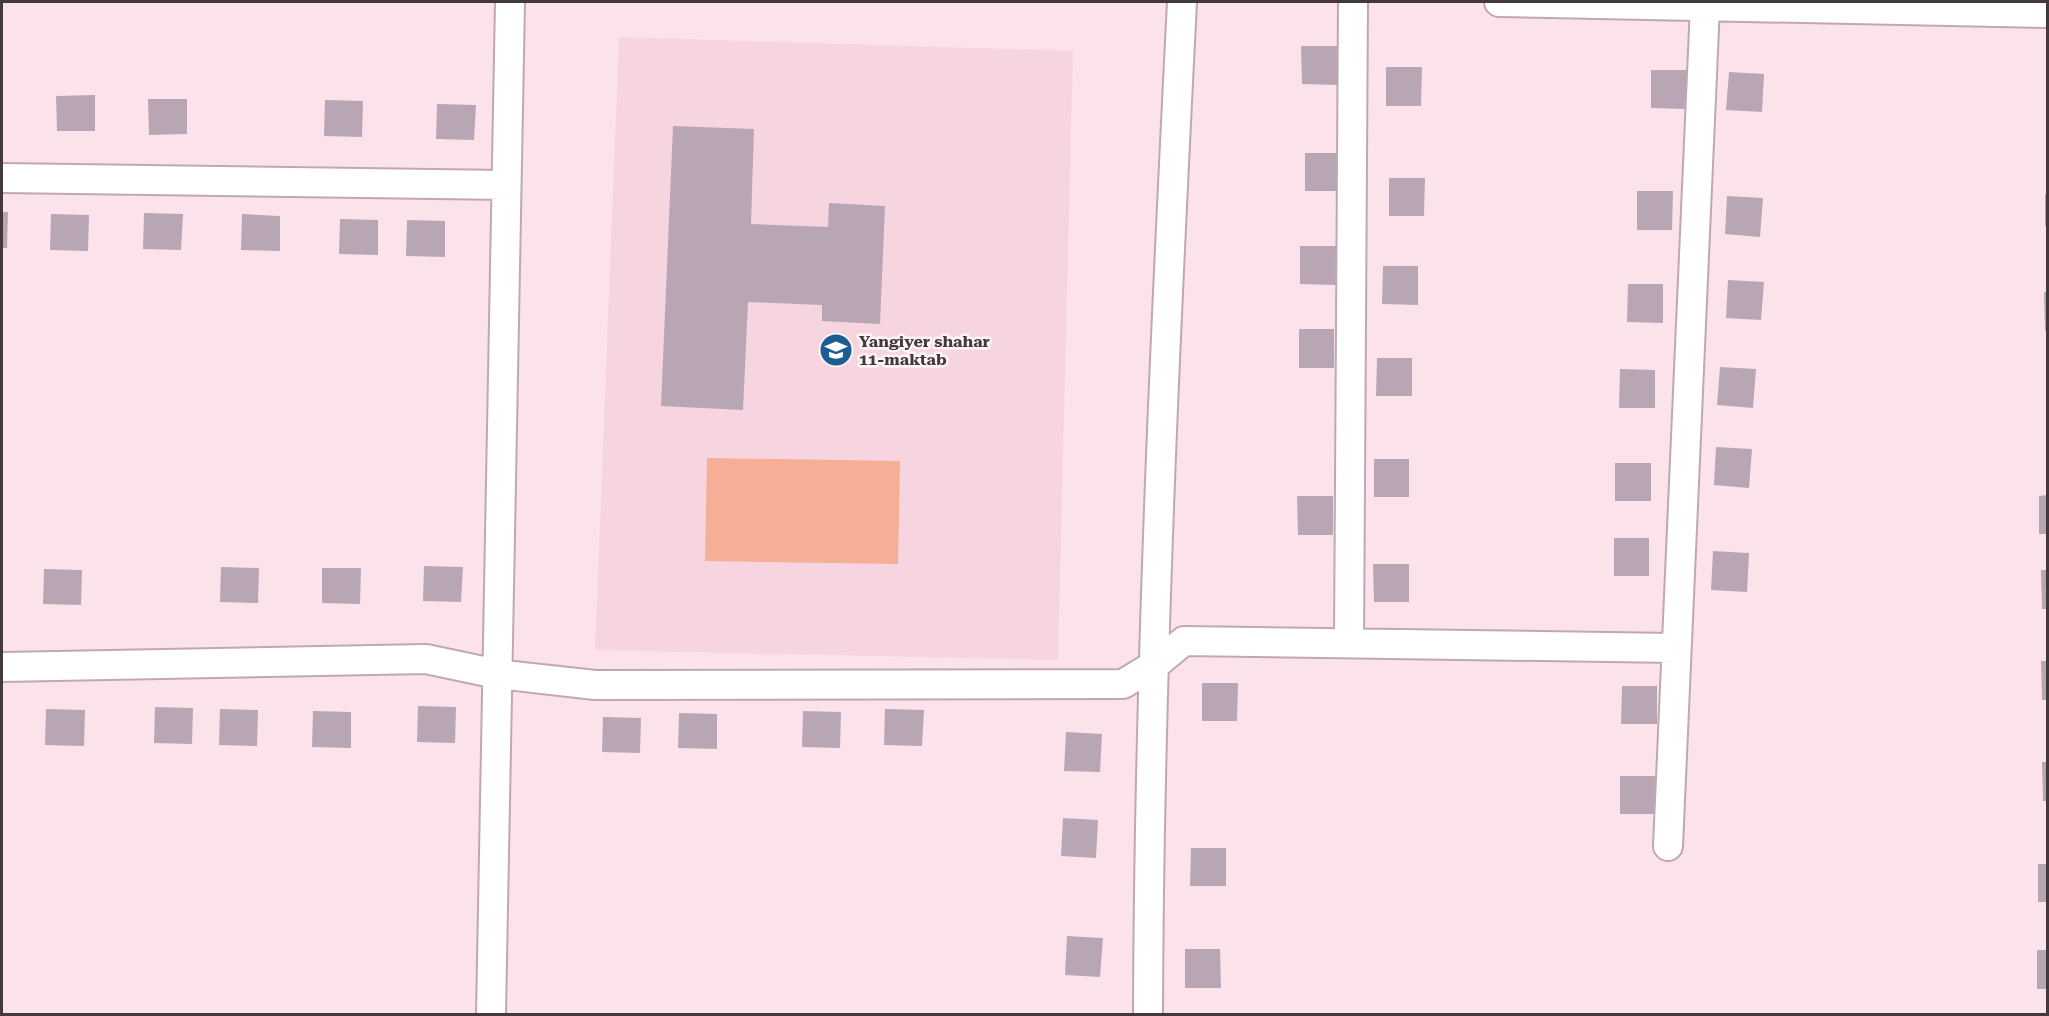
<svg xmlns="http://www.w3.org/2000/svg" width="2049" height="1016" font-family="'Roboto Serif',serif">
<rect width="100%" height="100%" fill="#fce3eb"/>
<path fill="#f6d5e1" d="M619 37 1073 51 1058 660 595 650Z"/>
<path fill="#f6ae96" d="M707 458 900 461 898 564 705 561Z"/>
<path fill="#b9a6b4" d="M1301 46H1338L1337 85 1302 84Z
M1386 67H1422L1421 106H1386Z
M1651 70H1687L1686 109 1651 108Z
M1729 72 1764 74 1762 112 1726 110Z
M95 95V131H57L56 96Z
M148 99H187V134L149 135Z
M325 100 363 101 362 137 324 136Z
M437 104 476 105 474 140 436 139Z
M673 126 754 129 751 224 828 227 829 203 885 206 880 324 822 321V305L748 302 743 410 661 406Z
M1305 153H1341L1340 191H1305Z
M1389 178H1425L1424 216H1389Z
M1637 191H1673L1672 230H1637Z
M2045 194H2048V226H2045Z
M1727 196 1763 198 1760 237 1725 234Z
M2 212H8L7 248H2Z
M144 213 183 214 181 250 143 249Z
M51 214 89 215 88 251 50 250Z
M242 214 280 216V251L241 250Z
M340 219 378 220V255L339 254Z
M407 220 445 221V257L406 256Z
M1300 246H1336V285L1300 284Z
M1383 266H1418V305L1382 304Z
M1728 280 1764 282 1761 320 1726 318Z
M1628 284H1663V323L1627 322Z
M2044 292H2048V331H2045Z
M1299 329H1334V368H1299Z
M1377 358H1412V396H1376Z
M1720 367 1756 369 1753 408 1717 405Z
M1620 369 1655 370V408H1619Z
M1716 447 1752 449 1749 488 1714 485Z
M1374 459H1409V497H1374Z
M1615 463H1651V501H1615Z
M2048 495V534H2039V496Z
M1297 496H1333V535H1298Z
M1614 538H1649V576H1614Z
M1713 551 1749 553 1747 592 1711 590Z
M1373 564H1409V602H1374Z
M424 566 463 567 461 602 423 601Z
M221 567 259 568 258 603 220 602Z
M322 568H361L360 604 322 603Z
M44 569 82 570 81 605 43 604Z
M2041 570H2048V609H2042Z
M2041 661H2048V700H2042Z
M1202 683H1238L1237 721H1202Z
M1622 686H1657V724H1621Z
M418 706 456 707 455 743 417 742Z
M155 707 193 708 192 744 154 743Z
M46 709 85 710 84 746 45 745Z
M220 709 258 710 257 746 219 745Z
M885 709 924 710 922 746 884 745Z
M313 711 351 712V748L312 747Z
M803 711 841 712 840 748 802 747Z
M679 713 717 714V749L678 748Z
M603 717 641 718 640 753 602 752Z
M1066 732 1102 734 1100 772 1064 771Z
M2042 762H2048V801H2043Z
M1620 776H1655V814H1620Z
M1063 818 1098 820 1096 858 1061 856Z
M1191 848H1226V886H1190Z
M2038 864H2048V902H2038Z
M1067 936 1103 938 1100 977 1065 975Z
M1185 949H1220L1221 988H1185Z
M2037 950H2048V989H2037Z"/>
<g fill="none" stroke-linecap="round" stroke-linejoin="round">
<g stroke="#c0a8b0" stroke-width="32">
<path id="minor" d="M1499 2 2048 13
M2 178 506 185
M1349 643 1353 2
M2 667 426 659 497 674 595 685 1123 684 1156 664 1184 641 1675 648
M1668 846 1705 6
M491 1014 510 2
M1148 1014C1149 677 1165 339 1182 2"/>
</g>
<use href="#minor" stroke="#fff" stroke-width="28"/>
</g>
<defs>
<g id="school-disc" transform="scale(1.725)"><circle r="9.5" fill="#1a5e93" stroke="#fff5f8"/><path d="M0-5L7-2L0 1L-7-2ZM-4 1L0 2.5L4 1V4Q0 6-4 4Z" fill="#fff"/></g>
</defs>
<g fill-rule="evenodd">
<use href="#school-disc" x="836" y="350"/>
</g>
<g text-anchor="middle" dominant-baseline="central" stroke-width="5" stroke-linejoin="round" paint-order="stroke">
<g font-size="16" font-weight="bold" fill="#43393c" stroke="#fff5f8" text-anchor="start">
<text x="859" y="341">Yangiyer shahar<tspan x="859" dy="18">11-maktab</tspan></text>
</g>
</g>
<rect width="2049" height="1016" fill="none" stroke="#43393c" stroke-width="6"/>
</svg>
